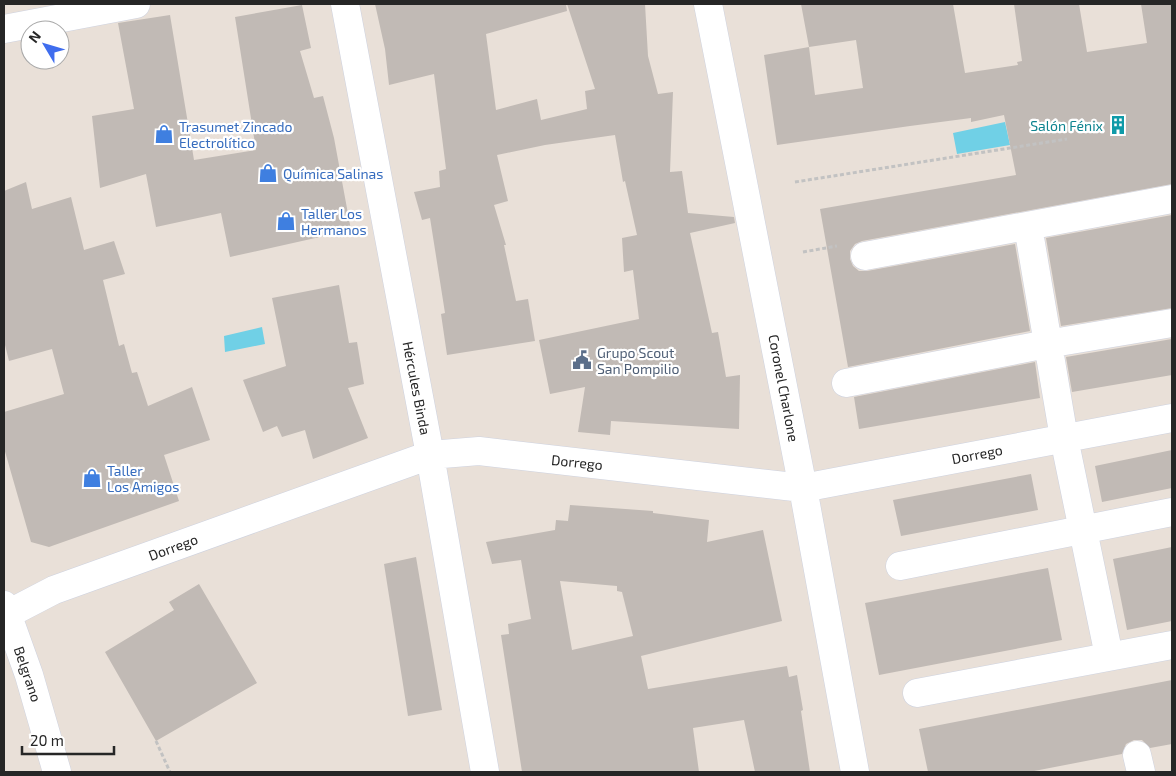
<svg xmlns="http://www.w3.org/2000/svg" width="1176" height="776" font-family="'Exo 2',sans-serif">
<rect width="100%" height="100%" fill="#e9e0d8"/>
<path fill="#70d0e6" d="M1005 122 1010 145 957 154 953 133Z
M262 327 265 344 225 352 224 336Z"/>
<path fill="#c1bab5" fill-rule="evenodd" d="M375 4H566L567 11 486 34 496 110 537 99 541 120 587 109 585 91 595 89 567 4H645L648 56 658 94 673 92 670 172 682 171 688 213 734 217 735 223 690 233 712 333 718 332 726 377 740 375 739 429 611 421 610 435 578 432 585 387 550 394 539 340 639 319 633 270 624 272 622 238 637 235 625 181 623 182 615 135 545 145 497 155 508 201 494 205 506 245H504L516 301 528 299 535 341 447 355 441 314 445 313 430 218 422 220 414 192 440 187 439 171 446 169 434 74 389 85 385 49Z
M801 4H953L965 73 1018 65 1017 62 1022 61 1014 4H1079L1087 52 1147 43 1141 4H1172V184L862 241 855 244 850 251V259L853 266 859 271H867L1015 244 1030 331 848 367 820 209 1016 175 1004 115 971 122V118L910 126 777 145 764 55 809 47ZM856 40 863 88 815 95 809 47Z
M302 5 311 48 300 51 314 98 323 96 334 138 351 230 230 257 221 213 156 227 146 174 100 188 92 116 134 109 118 23 170 15 194 160 256 150 235 17Z
M26 182 32 209 71 197 84 250 114 241 125 274 103 280 119 346 124 344 132 373 137 372 148 406 192 387 210 440 164 455 179 501 49 547 31 542 4 448V412L64 394 52 349 9 361 4 341V191Z
M1172 215V308L1061 326 1046 238Z
M339 285 349 343 357 342 364 384 348 388 368 438 313 459 305 430 282 437 277 426 263 432 243 380 286 366 272 298Z
M1172 339V375L1072 392 1066 357Z
M1035 362 1040 398 859 429 854 397Z
M1172 450V488L1102 502 1095 466Z
M1031 474 1038 510 901 536 893 500Z
M570 505 653 511V513L709 520 707 542 763 530 782 621 641 656 648 689 787 666 789 677 797 675 803 710 801 711 810 772H755L744 720 693 728 699 772H522L501 635 509 634 508 624 531 619 521 560 492 564 486 542 555 530 556 520 568 521ZM560 581 617 586V591L622 592 633 636 572 650Z
M1172 547V621L1127 630 1113 559Z
M416 557 442 710 408 716 384 564Z
M1048 568 1062 640 879 675 865 603Z
M199 584 257 683 156 741 105 652 174 610 169 602Z
M1172 680V744L1150 748 1142 740H1134L1126 744 1122 754 1029 772H928L919 729Z"/>
<g fill="none" stroke-linecap="round" stroke-linejoin="round">
<g stroke="#ced2df" stroke-width="29">
<path id="minor" d="M345 4 430 455 485 772
M708 4 803 488 855 772
M4 29 136 4
M1028 226 1064 438 1109 656
M865 256 1172 199
M846 383 1047 344 1172 323
M900 566 1172 512
M4 605 29 675 57 772
M4 616 54 590 430 455 479 451 803 488 1172 418
M917 693 1172 645
M1137 755 1141 772"/>
</g>
<path stroke="#c2c2c2" stroke-width="3" stroke-dasharray="4 2.5" stroke-linecap="butt" d="M795 182 1067 139
M803 252 837 246
M156 741 170 772"/>
<use href="#minor" stroke="#fff" stroke-width="28"/>
</g>
<defs>
<g id="building-bare" transform="scale(1.5)"><path d="M-4-6H4V6H1V3H-1V6H-4ZM-2.5-4.3h1.7v1.8h-1.7ZM.8-4.3h1.7v1.8H.8ZM-2.5-1h1.7V.8h-1.7ZM.8-1h1.7V.8H.8Z" fill="#0f9aa8" stroke="#fff" stroke-width="2.5" paint-order="stroke"/></g>
<g id="shop-bare" transform="scale(1.5)"><path d="M-5-2.5h2.3a2.7 3.5 0 0 1 5.4 0H5L5.5 6h-11ZM-1.5-2.5h3a1.5 2.3 0 0 0-3 0Z" fill="#3f7fe0" stroke="#fff" stroke-width="2.5" paint-order="stroke"/></g>
<g id="civic-bare" transform="scale(1.5)"><path d="M-.6-6.5H3V-4.5H.6V-3L4-1V1h2V6H-6V1h2V-1L-.6-3ZM-1.2 2.5V6h2.4V2.5Z" fill="#5c6f8a" stroke="#fff" stroke-width="2.5" paint-order="stroke"/></g>
</defs>
<g fill-rule="evenodd">
<use href="#building-bare" x="1118" y="125"/>
<use href="#shop-bare" x="164" y="134"/>
<use href="#shop-bare" x="268" y="173"/>
<use href="#shop-bare" x="286" y="221"/>
<use href="#civic-bare" x="582" y="360"/>
<use href="#shop-bare" x="92" y="478"/>
</g>
<g text-anchor="middle" dominant-baseline="central" stroke-width="4.5" stroke-linejoin="round" paint-order="stroke">
<g font-size="14" fill="#0d838f" stroke="#fff" text-anchor="end">
<text x="1103" y="125">Salón Fénix</text>
</g>
<g font-size="14" fill="#366cbe" stroke="#fff" text-anchor="start">
<text x="179" y="126">Trasumet Zincado<tspan x="179" dy="16">Electrolítico</tspan></text>
<text x="283" y="173">Química Salinas</text>
<text x="301" y="213">Taller Los<tspan x="301" dy="16">Hermanos</tspan></text>
<text x="107" y="470">Taller<tspan x="107" dy="16">Los Amigos</tspan></text>
</g>
<g font-size="14" fill="#4e5e75" stroke="#fff" text-anchor="start">
<text x="597" y="352">Grupo Scout<tspan x="597" dy="16">San Pompilio</tspan></text>
</g>
<g font-size="14" fill="#262626" stroke="#fff">
<text transform="translate(417 388) rotate(79)">Hércules Binda</text>
<text transform="translate(784 388) rotate(79)">Coronel Charlone</text>
<text transform="translate(977 454) rotate(-11)">Dorrego</text>
<text transform="translate(577 462) rotate(6)">Dorrego</text>
<text transform="translate(173 547) rotate(-20)">Dorrego</text>
<text transform="translate(28 674) rotate(71)">Belgrano</text>
</g>
</g>
<rect width="1176" height="776" fill="none" stroke="#262626" stroke-width="10"/>
<g transform="translate(45 45) rotate(308)"><circle r="24" fill="#ffffff" stroke="#a8a8a8"/>
<path d="M0-4L9 19L0 12L-9 19Z" fill="#3f6dee"/>
<text y="-8" font-size="14" font-weight="bold" text-anchor="middle" fill="#262626">N</text>
</g>
<path d="M22 746v8h92v-8" fill="none" stroke="#262626" stroke-width="2.5"/>
<text x="30" y="746" font-size="15" fill="#262626" stroke="#ffffff" stroke-width="4" paint-order="stroke">20 m</text>
</svg>
